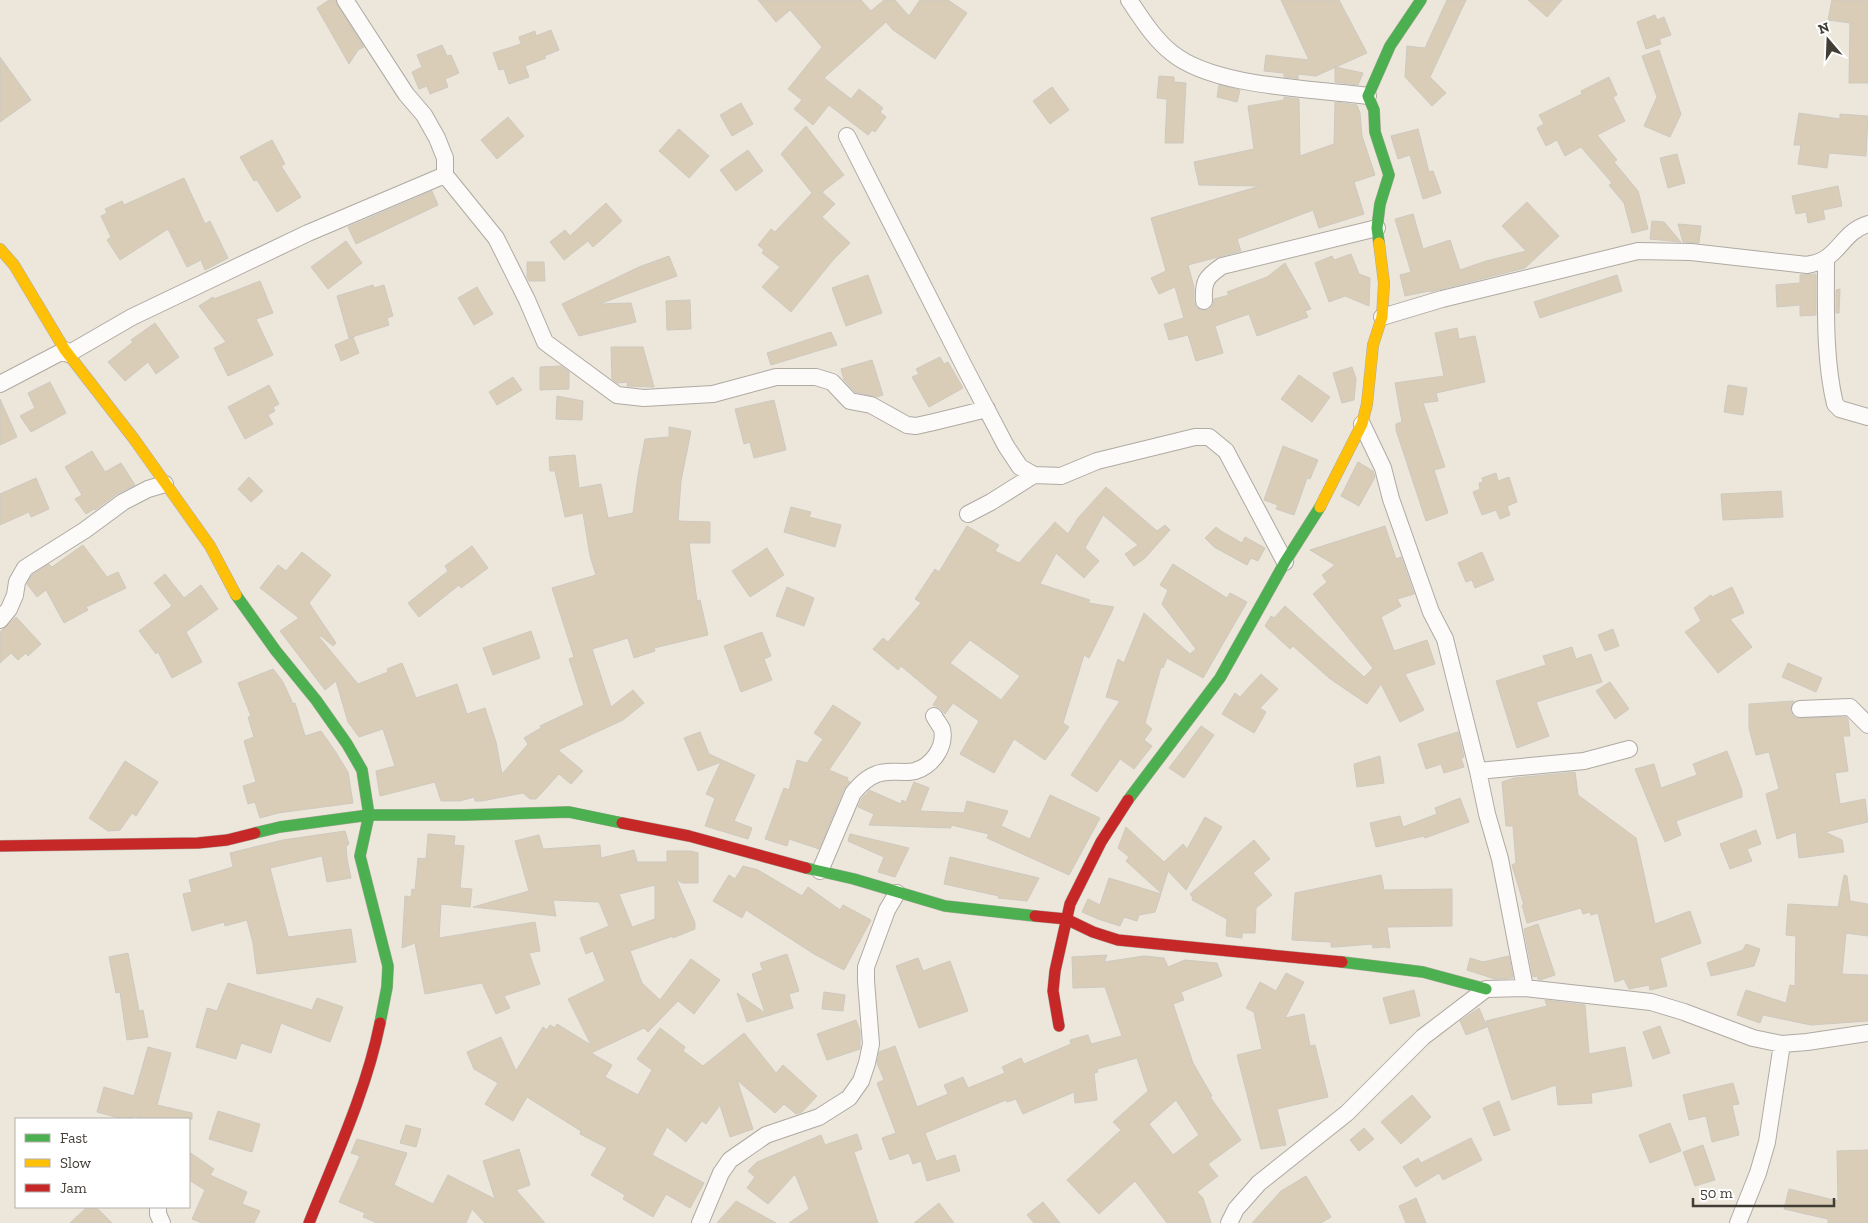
<svg xmlns="http://www.w3.org/2000/svg" width="1868" height="1223" font-family="'Zilla Slab',serif">
<rect width="100%" height="100%" fill="#ece6db"/>
<path fill="#d9cdb7" stroke="#cec9c0" fill-rule="evenodd" d="M329 0H335L337 5 364 47 358 50 349 64 317 8Z
M758 0H861L871 11 884 0H895L909 16 920 0H948L967 13 935 59 893 30 886 22 824 78 851 99 859 89 883 108 880 112 886 117 875 132 872 130 868 135 829 105 813 125 794 109 802 100 788 89 822 47 790 10 776 22Z
M1281 0H1339L1367 53 1316 76 1298 74V79L1294 78 1284 77V73L1264 71 1266 55 1309 60Z
M1447 0H1466L1430 77 1446 93 1432 106 1405 77 1407 46 1425 48Z
M1528 0H1562L1547 17Z
M1832 0H1868V83H1849L1850 23 1828 20Z
M1655 15 1657 20 1664 17 1671 35 1659 39 1661 44 1646 49 1637 22Z
M551 30 559 50 544 56 546 58 525 66 529 77 509 84 504 69 499 70 493 53 521 44 519 37 535 31 536 36Z
M442 45 447 56 451 55 459 73 445 79 448 87 430 94 427 86 419 89 412 72 422 67 417 55Z
M1659 50 1681 114 1670 137 1644 126 1657 97 1642 56Z
M0 57 31 100 0 122Z
M1335 67 1363 73 1358 85 1335 82Z
M1159 76 1174 77V82L1186 83 1183 143H1165L1167 99 1157 98Z
M1609 77 1617 95 1613 97 1625 121 1597 135 1617 160 1614 162 1638 191 1648 229 1632 233 1624 203 1609 185 1612 183 1581 147 1565 156 1557 140 1546 146 1537 128 1544 124 1539 115 1582 94 1581 91Z
M1219 85 1240 90 1237 102 1217 97Z
M1052 87 1069 110 1050 124 1033 101Z
M1284 97 1299 99 1300 156 1334 144 1335 102 1357 105 1360 113 1362 136 1375 175 1354 182 1364 214 1319 228 1313 210 1237 239 1241 251 1188 265 1194 287V302L1196 307 1200 310H1209L1213 305 1214 299 1229 295 1227 292 1267 277 1285 263 1311 309 1305 311 1308 317 1257 336 1249 314 1215 326 1223 353 1196 361 1188 335 1169 340 1164 324 1184 318 1175 287 1159 294 1151 278 1166 271 1151 218 1260 186 1199 185 1194 162 1254 149 1248 106 1284 100Z
M741 103 753 124 732 136 720 115Z
M1799 113 1840 119V114L1868 116 1866 156 1829 153 1827 168 1798 164 1801 145H1794Z
M508 117 524 136 497 159 481 140Z
M806 126 844 175 822 192 835 204 822 217 850 243 833 260 791 312 762 287 780 267 762 253 764 250 758 245 771 229 775 232 812 193 781 154Z
M679 129 709 156 689 178 659 151Z
M1418 129 1429 172 1433 171 1441 193 1423 199 1410 155 1398 159 1391 136Z
M272 140 285 164 281 166 301 197 277 212 257 180 254 181 240 157Z
M748 150 763 171 736 191 720 170Z
M1677 154 1685 183 1668 188 1660 158Z
M184 178 205 224 210 221 228 258 205 270 201 260 187 267 168 229 120 260 107 240 111 237 101 216 107 213 105 209 122 201 124 205Z
M1838 186 1842 206 1823 210 1825 219 1808 223 1806 212 1796 214 1792 196Z
M432 191 438 205 356 244 348 227Z
M1527 202 1559 236 1525 268 1430 292 1429 291 1405 296 1400 275 1411 272 1395 219 1413 214 1423 249 1450 240 1460 270 1486 261 1526 251 1502 226Z
M606 203 622 221 593 247 588 241 564 260 550 242 565 230 570 236Z
M1652 221 1664 222 1681 242 1650 239Z
M1678 224 1701 226 1699 243 1683 242Z
M346 241 362 263 328 289 311 267Z
M1351 254 1359 274 1370 278 1369 306 1345 296 1329 302 1315 263 1332 256 1334 260Z
M669 256 677 276 599 304 631 303 636 322 579 336 562 304 639 267Z
M527 262H544L545 281H529L527 277Z
M1816 274V315L1800 316V305L1777 307 1776 285 1800 283V275Z
M868 275 882 313 846 326 832 288Z
M1617 275 1622 291 1540 318 1534 302Z
M260 281 273 313 256 319 273 355 228 376 214 348 226 342 199 306 213 297 214 299Z
M373 285 374 288 384 285 393 316 387 318 389 325 349 338 337 296Z
M477 287 493 314 474 325 458 298Z
M1840 289 1839 313H1836V290Z
M690 300 691 329 667 330 666 301Z
M155 323 179 357 156 374 148 362 125 381 108 362 133 342 131 340Z
M1457 328 1459 339 1475 336 1485 382 1436 393 1438 401 1423 403 1445 467 1434 470 1448 513 1426 521 1396 430V424L1402 422 1395 383 1444 376 1435 333Z
M831 332 837 345 771 365 767 353Z
M353 337 359 353 341 361 335 345Z
M611 347H643L654 387 627 386 628 382 617 383 612 379Z
M940 357 944 364 948 362 963 388 929 407 912 377 919 374 916 369Z
M872 360 883 395 877 397 855 392 844 380 841 369Z
M561 366 569 372V389L540 390V367Z
M1352 367 1356 379 1354 400 1342 403 1333 373Z
M1299 375 1330 397 1312 422 1281 399Z
M513 377 522 390 497 405 489 392Z
M50 382 66 413 31 432 20 416 35 408 28 393Z
M269 385 279 404 273 407 275 411 268 415 273 424 245 439 228 407Z
M1728 385 1747 388 1743 415 1724 412Z
M557 396 583 401 582 420 556 419Z
M0 399 17 437 0 445Z
M774 400 786 450 754 458 750 442 744 444 735 409Z
M669 427 691 431 681 481 678 521 710 522V543H689L697 601 700 600 708 635 654 648 655 651 634 658 628 638 592 649 611 707 633 690 644 703 623 720 558 750 583 771 571 784 559 774 536 799H530L523 793 482 801H475L474 797 460 801H441L435 782 380 796 376 771 395 766 383 729 359 737 348 722 336 681 325 690 280 631 299 618 260 588 278 565 286 571 302 552 331 575 309 603 336 643 333 646 321 636 319 637 358 684 388 672 387 669 402 663 416 698 457 684 467 714 485 708 496 742 502 774 528 744 524 738 541 728 540 726 584 705 569 659 574 657 552 588 596 575 590 556 583 513 565 517 555 471H550L549 457 575 455 579 488 601 484 608 518 633 513 638 475 645 439 669 437Z
M1283 446 1318 460 1310 479 1307 478 1294 515 1276 509 1278 505 1264 500Z
M92 451 105 472 121 463 135 485 117 494 95 510 94 509 86 514 75 499 82 495 65 467Z
M1358 462 1373 471 1375 477 1359 506 1341 496Z
M1496 473 1498 481 1509 477 1517 502 1507 506 1510 515 1500 519 1496 510 1482 515 1473 492 1480 489 1479 483 1483 482 1482 478Z
M249 477 263 491 251 502 238 489Z
M36 478 49 509 31 517 29 512 0 525V494Z
M1106 487 1157 531 1165 525 1170 530 1145 558 1134 566 1125 554 1138 545 1103 515 1085 548 1099 561 1084 578 1056 553 1040 584 1090 600 1088 603 1114 607 1089 658 1084 655 1063 723 1069 727 1045 760 1014 739 994 773 960 754 979 721 953 703 945 714 940 708 933 705 938 697 901 666 898 670 873 649 883 638 888 642 921 603 915 599 935 569 939 572 967 526 999 545 995 551 1019 563 1055 522 1068 534 1078 518ZM970 640 1020 676 1001 700 950 663Z
M1781 491 1783 517 1723 520 1721 494Z
M791 507 811 512 809 517 841 525 835 547 784 532Z
M1385 526 1396 559 1401 557 1414 594 1397 599 1401 606 1381 617 1394 651 1427 640 1435 664 1405 674 1424 710 1400 722 1381 684 1367 704 1329 678 1293 646 1290 649 1265 626 1271 616 1274 618 1285 606 1364 677 1373 668 1313 594 1327 582 1322 575 1335 565 1310 550Z
M1216 527 1221 531 1242 543 1245 537 1265 548 1258 561 1251 558 1247 565 1214 547 1205 538Z
M83 545 107 577 118 572 126 588 86 607 88 610 64 623 46 590 37 597 27 584 32 575 49 564 52 567Z
M472 546 488 568 461 588 459 585 419 617 408 603 448 571 445 566Z
M767 548 784 575 750 597 732 571Z
M1482 552 1494 580 1475 588 1472 580 1466 582 1458 563Z
M1173 564 1227 598 1230 593 1247 602 1203 678 1167 658 1163 668 1161 667 1145 723 1152 729 1144 740 1152 746 1134 769 1120 759 1097 792 1071 775 1120 701 1106 697 1118 659 1124 663 1144 613 1190 654 1196 649 1162 604 1168 590 1160 585Z
M165 574 184 598 201 585 218 609 186 632 202 662 172 678 158 652 156 654 139 631 172 606 154 583Z
M787 587 814 598 804 626 776 616Z
M1732 587 1744 613 1730 619 1752 647 1718 673 1685 632 1701 621 1694 608 1711 595 1712 597Z
M16 617 41 644 28 656 26 653 18 660 11 653 0 663V632Z
M1613 629 1619 646 1605 651 1598 635Z
M531 631 540 658 493 675 483 648Z
M762 632 771 656 764 659 772 680 741 692 724 646Z
M1572 647 1576 659 1591 654 1602 682 1536 702 1549 736 1517 748 1496 681 1546 665 1543 656Z
M1788 663 1822 678 1816 692 1782 677Z
M273 669 283 682 293 704 295 703 305 736 321 731 335 751 348 772 353 803 278 813 260 818 255 802 248 804 243 786 256 782 244 741 254 737 248 717 251 716 238 683Z
M1261 674 1278 689 1260 708 1266 712 1254 733 1222 714 1235 693 1240 697Z
M1610 682 1629 709 1615 719 1596 691Z
M1794 701 1790 710 1792 715 1796 718 1846 717 1848 719 1850 736H1843L1848 771 1835 773 1840 804 1865 799 1868 822 1825 832 1842 840 1844 852 1799 858 1796 832 1777 839 1766 794 1779 789 1769 752 1756 755 1749 728V704Z
M833 705 861 723 829 770 848 778 847 780 850 782 844 789 819 849 789 839 787 846 765 839 784 788 789 790 797 760 807 763 823 739 814 733Z
M1201 726 1214 735 1184 778 1169 768Z
M700 732 709 754 755 775 734 821 752 828 748 839 705 826 715 798 706 794 721 762 698 771 684 738Z
M1458 732 1464 757 1461 758 1464 767 1444 773 1441 764 1426 769 1418 744Z
M1727 751 1742 791V797L1676 821 1681 835 1665 842 1635 769 1654 764 1661 788 1697 775 1693 764Z
M1380 756 1384 783 1357 787 1354 764Z
M125 761 158 782 136 816 132 813 120 830 108 831 89 818Z
M1575 772 1578 795 1636 838 1655 924 1690 911 1701 943 1660 958 1667 986 1650 990 1649 985 1629 989 1624 979 1615 982 1598 913 1591 915 1590 912 1583 914 1581 908 1527 923 1522 905H1524L1512 865 1516 863 1513 826H1506L1502 782 1514 778Z
M914 782 929 788 920 811 964 813 967 801 1008 811 1001 826 1030 839 1050 795 1100 818 1069 875 987 838 989 834 951 825V828L869 825 874 814 858 807 862 798 868 792 869 790 901 804 902 800 906 802Z
M1460 798 1469 822 1425 838 1424 836 1376 847 1370 823 1400 816 1403 827 1437 814 1435 808Z
M1205 817 1222 827 1186 890 1168 871 1161 893 1126 861 1129 857 1118 848 1126 827 1164 862 1183 844 1187 849Z
M1756 830 1761 844 1747 849 1752 861 1730 869 1720 844Z
M345 831 349 844 346 846 347 859 351 878 327 882 322 856 270 868 288 937 351 929 356 962 257 974 253 943 247 920 225 926 224 922 192 931 183 894 192 892 189 880 233 867 230 853 283 840Z
M428 834 455 836 454 845 464 846 460 888 472 889 470 907 441 904 439 938 535 922 540 951 529 953 540 984 504 996 510 1008 496 1014 482 983 425 994 415 943 402 948 405 896 411 897 412 889 415 890 418 858 426 859Z
M850 834 909 848 895 877 878 872 884 857 848 841Z
M539 835 543 849 600 845 601 858 634 850 637 862H667V851H691L698 853V883H682L676 879 695 923V929L673 938V936L630 951 642 983 660 1000 691 959 720 980 694 1014 678 1001 648 1032 644 1028 591 1053 612 1065 605 1077 638 1095 652 1070 637 1059 660 1028 685 1047 683 1051 703 1066 744 1033 776 1073 783 1065 817 1096 802 1112 796 1114 784 1104 775 1113 737 1080 753 1129 730 1137 720 1105 706 1124 702 1121 686 1142 667 1127 652 1155 704 1183 690 1208 666 1194 653 1217 623 1199 625 1195 591 1175 607 1148 580 1134 581 1131 527 1097 513 1121 485 1104 498 1083 474 1069 467 1052 501 1037 516 1071 543 1027 547 1030 550 1025 555 1028 557 1024 591 1045 568 999 605 981 593 951 586 954 580 938 609 926 599 902 553 900 556 916 473 907 529 891 515 841ZM655 885V919L632 927 619 894Z
M1254 840 1270 859 1253 873 1272 895 1256 908 1255 933H1242V938L1226 936 1227 919 1192 900 1193 898 1190 894Z
M950 857 1039 878 1027 901 998 898 999 896 944 884Z
M743 866 758 870 802 896 808 887 840 910 843 905 871 920 844 970 814 954 746 910 742 918 713 901 729 875 735 879Z
M1381 875 1384 890 1452 889V926L1387 927 1390 948 1385 947 1373 948 1372 944 1335 947H1331V942L1292 940 1295 893Z
M1844 875 1847 876 1850 901 1868 904V936L1846 933 1842 974 1868 975V1021L1811 1025 1763 1015 1760 1023 1737 1015 1746 990 1786 1003 1790 985 1795 986 1796 936 1786 935 1788 904 1838 907Z
M1109 878 1161 894 1155 912 1139 915 1137 921 1124 917 1120 926 1098 919 1082 912 1088 899 1100 905Z
M1538 924 1555 975 1540 980 1538 979 1537 976 1533 977 1524 929Z
M1746 944 1760 949 1754 966 1711 976 1707 963 1743 950Z
M128 953 139 1011 143 1010 148 1037 127 1040 120 992 116 993 109 957Z
M787 954 799 991 789 994 793 1008 747 1022 737 993 765 1013 752 974 763 970 760 963Z
M1107 955 1104 962 1144 956 1164 958 1168 967 1185 960 1217 963 1222 976 1181 992 1184 1000 1173 1004 1193 1063 1212 1096 1210 1097 1241 1140 1208 1164 1218 1176 1197 1192 1203 1198 1211 1223H1167L1135 1181 1099 1214 1067 1180 1121 1130 1113 1122 1148 1091 1137 1058 1097 1069 1098 1072 1094 1073 1097 1100 1075 1103 1074 1092 1023 1114 1016 1099 1007 1102 1006 1100 925 1133 936 1161 955 1155 960 1171 927 1181 921 1161 913 1164 909 1153 890 1160 882 1138 896 1133 877 1083 884 1080 877 1063 879 1052 895 1046 917 1107 948 1094 944 1085 963 1077 968 1088 1005 1073 1002 1067 1021 1058 1024 1064 1071 1044 1070 1040 1088 1035 1091 1044 1122 1036 1105 987 1073 988 1072 957ZM1176 1100 1199 1135 1173 1155 1149 1124Z
M1509 956 1513 978 1495 979 1467 970 1470 958 1483 962Z
M918 958 923 971 950 961 968 1011 919 1028 896 966Z
M1286 973 1304 982 1285 1018 1304 1014 1310 1046 1315 1045 1328 1097 1277 1109 1286 1145 1261 1149 1237 1055 1262 1049 1254 1012 1246 1008 1260 982 1276 991Z
M228 983 312 1010 317 998 343 1007 330 1042 281 1023 271 1053 241 1043 236 1059 196 1047 207 1008 217 1011Z
M1414 990 1420 1016 1390 1024 1383 998Z
M824 992 845 995 843 1011 822 1009Z
M1545 1000 1585 1005 1589 1054 1625 1047 1632 1086 1591 1093 1592 1103 1558 1105 1556 1085 1512 1100 1486 1021 1547 1006Z
M1479 1008 1487 1027 1466 1035 1460 1021Z
M856 1020 860 1031V1049L827 1060 817 1034Z
M1660 1026 1670 1053 1653 1059 1643 1032Z
M148 1047 171 1053 157 1105 192 1113V1119H145L134 1116 133 1119H123L97 1112 104 1087 134 1096Z
M1733 1083 1739 1104 1732 1105 1739 1135 1712 1142 1706 1116 1689 1120 1683 1095Z
M1412 1095 1431 1117 1401 1144 1381 1122Z
M1499 1101 1510 1130 1494 1136 1483 1108Z
M218 1111 260 1124 252 1152 209 1139Z
M1670 1123 1681 1151 1650 1163 1639 1135Z
M406 1125 421 1129 416 1147 400 1143Z
M1364 1128 1374 1139 1359 1151 1350 1140Z
M857 1134 862 1149 854 1152 878 1223H789L809 1209 795 1174 768 1204 747 1188 755 1177 748 1171 757 1162 821 1135 825 1145Z
M1471 1138 1482 1160 1443 1180 1439 1173 1416 1187 1403 1167 1418 1158 1421 1163Z
M357 1139 407 1153 394 1185 433 1204 448 1175 495 1199 483 1161 519 1149 530 1185 516 1190 545 1223H485L472 1209 466 1223H377L363 1217 365 1213 339 1202 360 1156 351 1153Z
M1703 1145 1715 1180 1695 1186 1683 1152Z
M1868 1150V1223H1828V1219L1784 1209 1789 1189 1838 1201 1837 1151Z
M189 1152 214 1169 210 1175 247 1192 242 1204 260 1211 254 1223H202L192 1219 205 1190 189 1180Z
M1306 1176 1331 1217 1321 1223H1252L1281 1191Z
M1416 1198 1426 1223H1406L1399 1206Z
M736 1201 776 1223H717Z
M1043 1202 1060 1223H1034L1027 1215Z
M939 1203 954 1223H914Z
M87 1207H96L112 1223H70Z"/>
<g fill="none" stroke-linecap="round" stroke-linejoin="round">
<g stroke="#afaaa2" stroke-width="18">
<path id="street" d="M1129 0C1142 19 1154 39 1172 53 1215 88 1313 88 1368 96
M847 136 966 370 1006 446 1020 467 1034 475 1061 476 1097 461 1195 437H1209L1226 451 1285 562
M445 175 496 238 527 300 545 342 617 395 644 398 713 394 776 377H816L832 382 850 401 871 405 907 425 916 426 934 422 987 409
M1826 258C1826 306 1824 358 1835 404L1840 409 1868 417
M1204 301C1203 281 1206 277 1222 266L1377 228
M1382 317 1442 299 1638 251 1691 252 1807 265C1815 263 1823 262 1829 256 1844 244 1847 231 1868 224
M68 354 132 317 308 233 445 175V158L437 138 424 115 406 94 345 0
M0 384 65 350
M1362 424 1383 468 1391 499 1431 612 1445 639 1478 771 1487 814 1500 859 1525 988
M968 514 991 502 1034 475
M0 620 9 609 15 595 17 582 25 568 85 530 123 502 148 489 165 484
M1800 709 1850 707 1868 725
M1478 771 1584 761 1629 749
M820 871 853 793C860 785 866 778 877 774 889 769 903 774 915 771 932 766 946 747 942 729 940 725 936 720 934 716
M158 1207V1214L162 1223
M700 1223 721 1173 730 1160 766 1135 819 1117 849 1098 861 1081 867 1063 871 1044 866 981V967L887 910 897 893
M1229 1223 1236 1209 1259 1183 1347 1113 1423 1037 1486 989 1525 988 1651 1002 1684 1012 1753 1038 1782 1044 1807 1042 1868 1033
M1738 1223 1758 1173 1767 1142 1782 1044"/>
</g>
<g stroke="#afaaa2" stroke-width="12">
<path id="fast" d="M1379 243 1377 228 1380 204 1389 175 1375 132 1374 110 1368 96 1390 46 1421 0
M236 595 276 651 316 700 347 744 362 770 369 815 360 856 388 966 387 987 380 1023
M1128 800 1220 678 1285 562 1320 507
M255 833 280 827 369 815H464L569 812 622 823
M806 868 854 879 945 906 1035 916
M1342 962 1423 972 1486 989"/>
</g>
<g stroke="#afaaa2" stroke-width="12">
<path id="slow" d="M0 249 14 265 65 350 134 439 210 546 236 595
M1320 507 1362 424 1367 404 1373 345 1382 317 1384 283 1379 243"/>
</g>
<g stroke="#afaaa2" stroke-width="12">
<path id="jam" d="M622 823 689 836 806 868
M0 846 198 843 227 840 255 833
M1035 916 1066 919 1093 932 1118 940 1342 962
M1059 1026 1053 991 1055 971 1070 904 1101 842 1128 800
M309 1223C335 1158 366 1092 380 1023"/>
</g>
<use href="#street" stroke="#fcfbfa" stroke-width="16"/>
<use href="#fast" stroke="#4caf50" stroke-width="11"/>
<use href="#slow" stroke="#ffc107" stroke-width="11"/>
<use href="#jam" stroke="#c62828" stroke-width="11"/>
</g>
<rect x="15" y="1118" width="175" height="90" fill="#ffffff" stroke="#b3b1ae"/>
<rect x="25" y="1134" width="25" height="8" fill="#4caf50" stroke="#b3b1ae"/>
<text x="60" y="1143" font-size="15" fill="#413c34">Fast</text>
<rect x="25" y="1159" width="25" height="8" fill="#ffc107" stroke="#b3b1ae"/>
<text x="60" y="1168" font-size="15" fill="#413c34">Slow</text>
<rect x="25" y="1184" width="25" height="8" fill="#c62828" stroke="#b3b1ae"/>
<text x="60" y="1193" font-size="15" fill="#413c34">Jam</text>
<g transform="translate(1828 40) rotate(341)" stroke="#ffffff" stroke-width="4" paint-order="stroke">
<path d="M0-4L9 19L0 12L-9 19Z" fill="#413c34"/>
<text y="-8" font-size="14" font-weight="bold" text-anchor="middle" fill="#413c34">N</text>
</g>
<path d="M1693 1198v8h141v-8" fill="none" stroke="#413c34" stroke-width="2.5"/>
<text x="1700" y="1198" font-size="15" fill="#413c34" stroke="#ffffff" stroke-width="4" paint-order="stroke">50 m</text>
</svg>
